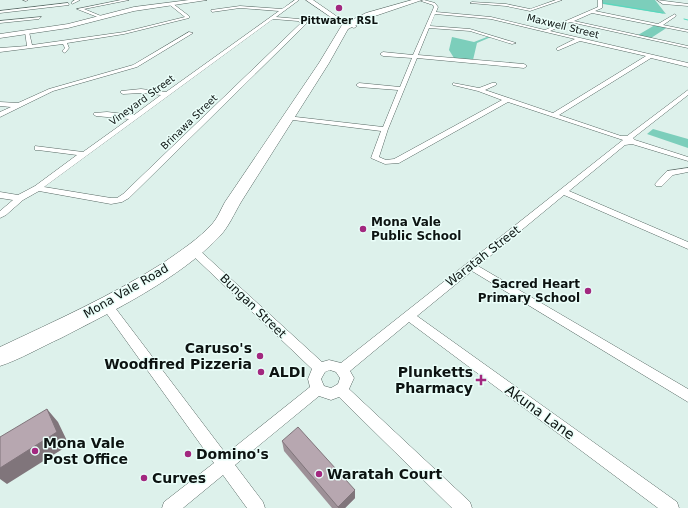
<svg xmlns="http://www.w3.org/2000/svg" width="688" height="508" font-family="'DejaVu Sans',sans-serif">
<rect width="100%" height="100%" fill="#ddf1eb"/>
<path fill="#7ccebb" d="M602 0H655L666 14 603 4Z
M655 25 668 27 651 38 638 35Z
M452 37 474 42 487 37H491L477 43 473 60 454 58 449 50Z
M653 129 688 139V148L647 134Z"/>
<g fill="none" stroke-linecap="round" stroke-linejoin="round">
<path stroke="#54dabf" stroke-width="1" d="M603 3 663 13
M684 19 688 20"/>
<g stroke="#566863" stroke-width="1">
<path id="street" d="M23 0H28L26 1Z
M75 0H80L72 4V2Z
M121 0H129L84 9 101 16 100 18 77 9Z
M295 0H299L276 17 299 19 306 22V24L129 198 122 202 111 204 39 191 23 200 6 215 0 218V211L13 200 0 198V192L18 195 35 186 77 155 38 150H35V146L83 152 129 119 96 116 93 114 94 113 107 112 134 115 161 95 141 93 123 94 121 93V91L141 89 166 92 279 11 240 8 212 12 211 10 240 6 282 9ZM273 19 298 21 301 23 123 194 117 198H111L44 187Z
M424 0 435 3 438 7 436 12 491 17 545 30 598 7V0H602V8L595 11 658 24 675 14 676 16 663 25 688 30V32L592 13 574 21 688 46V48L570 22 550 31 688 63V67L651 58 559 115 621 136H627L688 90V95L633 138 635 140 688 157V161L632 144 625 145 569 191 688 242V249L564 195 478 266 688 389V402L472 271 417 316 677 502 679 508H658L409 322 350 371 354 378 349 389 470 502 472 508H452L339 397 331 400 319 396 235 465 263 502 265 508H247L223 475 183 508H162L164 502 214 463 102 307 100 304 102 301 106 300 110 301 226 454 310 387 308 379 312 369 189 252 188 250 189 248H197L322 362 329 360 341 363 623 140 508 102 399 163 385 164 371 158 381 131 285 119 284 118 287 116 383 127 398 90 359 87 356 85 359 83 400 87 412 58 383 56 380 54 383 52 413 55 434 7 433 5 421 1ZM435 14 491 19 575 39 557 48V50H559L580 41 646 56 553 113 485 90 496 85V83H492L479 88 453 83V85L478 91 502 100 394 159 386 160 379 157 388 129 417 58 524 68 527 66 524 64 418 55 429 28 470 31 512 44 516 43 470 29 430 26ZM330 370 336 372 340 378 338 384 331 388 324 386 321 379 325 372Z
M556 0H562L530 11 506 6 470 3 472 2 506 4 530 9Z
M657 0 688 4V6L663 4Z
M68 3 69 5 0 13V11Z
M170 3H172L189 16V18L124 34 67 43 69 48 65 53 62 51 65 48 63 44 0 52V48L27 46 25 32 27 31 29 32 32 45 124 32 185 17 170 5Z
M41 17 39 19 0 23V21Z
M189 32 193 33 137 67 53 91 0 117V112L11 107 0 106V102L18 103 49 89 133 65Z
M688 168V172L673 175 662 186H656L655 184 667 171Z"/>
</g>
<g stroke="#566863" stroke-width="1">
<path id="secondary" d="M189 0H207L134 11 68 28 0 38V34L68 24 134 7Z
M306 0H313L342 20 357 26 354 28 338 22Z"/>
</g>
<g stroke="#566863" stroke-width="1">
<path id="highway" d="M412 0H422L372 17 348 29 329 63 241 202C234 214 229 226 220 236 179 279 113 311 61 338 41 347 21 359 0 366V347C55 321 111 296 163 263 180 251 199 239 213 223 218 217 221 209 225 202L319 63 342 25 366 13Z"/>
</g>
<use href="#street" fill="#fff" fill-rule="evenodd"/>
<use href="#secondary" fill="#fff" fill-rule="evenodd"/>
<use href="#highway" fill="#fff" fill-rule="evenodd"/>
</g>
<path fill="#9d9097" d="M282 441 355 490V498L345 508H332L284 451Z"/>
<path fill="#80757b" d="M47 409 58 422 69 445 7 484 0 479V468Z
M355 490V498L345 508H338V507Z"/>
<path fill="#b7a7b0" stroke="#80757b" d="M47 409 57 432 0 468V437Z
M298 427 355 490 338 507 282 441Z"/>
<g fill="#a2287f" stroke="#eafef9" stroke-width="1.5">
<circle cx="339" cy="8" r="4"/>
<circle cx="363" cy="229" r="4"/>
<circle cx="588" cy="291" r="4"/>
<circle cx="260" cy="356" r="4"/>
<circle cx="261" cy="372" r="4"/>
<path d="M479 374h4v4h4v4h-4v4h-4v-4h-4v-4h4z"/>
<circle cx="35" cy="451" r="4"/>
<circle cx="188" cy="454" r="4"/>
<circle cx="319" cy="474" r="4"/>
<circle cx="144" cy="478" r="4"/>
</g>
<g text-anchor="middle" dominant-baseline="central" stroke-width="3" stroke-linejoin="round" paint-order="stroke">
<g font-size="10" font-weight="bold" fill="#0c1311" stroke="#eafef9">
<text x="339" y="20">Pittwater RSL</text>
</g>
<g font-size="10" fill="#0c1311" stroke="#eafef9">
<text transform="translate(563 26) rotate(14)">Maxwell Street</text>
<text transform="translate(142 100) rotate(-36)">Vineyard Street</text>
<text transform="translate(189 122) rotate(-44)">Brinawa Street</text>
</g>
<g font-size="12" font-weight="bold" fill="#0c1311" stroke="#eafef9" text-anchor="start">
<text x="371" y="222">Mona Vale<tspan x="371" dy="14">Public School</tspan></text>
<text x="580" y="284" text-anchor="end">Sacred Heart<tspan x="580" dy="14">Primary School</tspan></text>
</g>
<g font-size="12" fill="#0c1311" stroke="#eafef9">
<text transform="translate(483 256) rotate(-38)">Waratah Street</text>
<text transform="translate(126 291) rotate(-30)">Mona Vale Road</text>
<text transform="translate(253 306) rotate(44)">Bungan Street</text>
</g>
<g font-size="14" font-weight="bold" fill="#0c1311" stroke="#eafef9" text-anchor="start">
<text x="252" y="348" text-anchor="end">Caruso's<tspan x="252" dy="16">Woodfired Pizzeria</tspan></text>
<text x="269" y="372">ALDI</text>
<text x="473" y="372" text-anchor="end">Plunketts<tspan x="473" dy="16">Pharmacy</tspan></text>
<text x="43" y="443">Mona Vale<tspan x="43" dy="16">Post Office</tspan></text>
<text x="196" y="454">Domino's</text>
<text x="327" y="474">Waratah Court</text>
<text x="152" y="478">Curves</text>
</g>
<g font-size="14" fill="#0c1311" stroke="#eafef9">
<text transform="translate(540 412) rotate(36)">Akuna Lane</text>
</g>
</g>
</svg>
